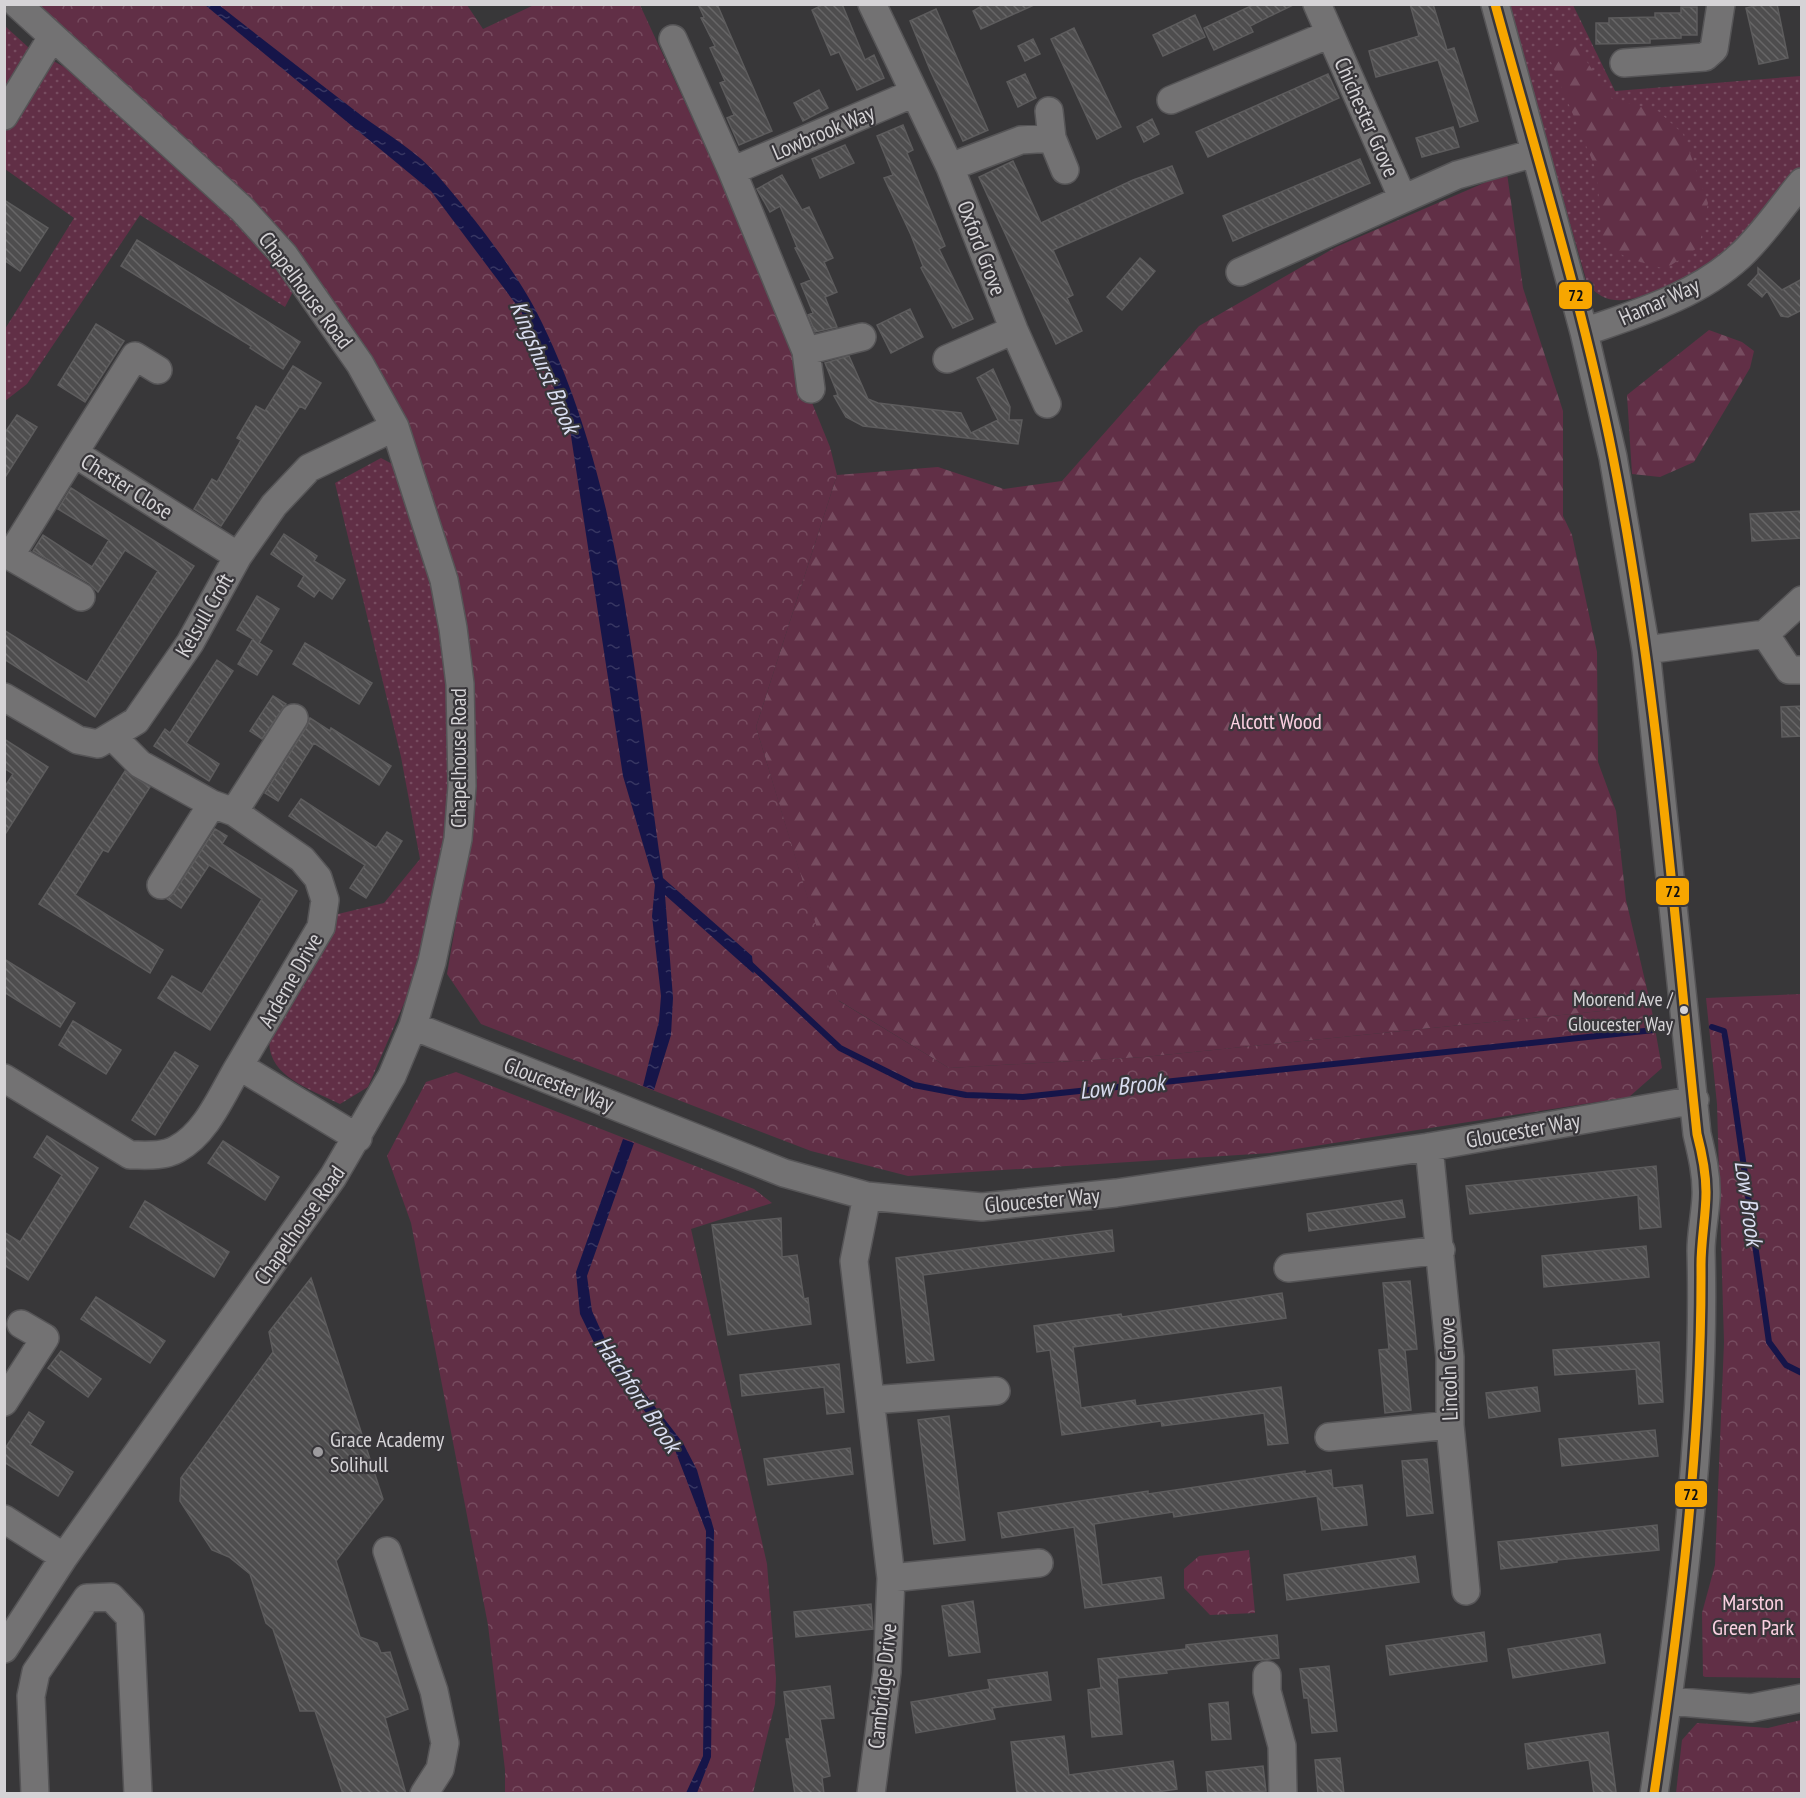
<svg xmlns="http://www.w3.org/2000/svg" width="1806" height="1798" font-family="'PT Sans Narrow',sans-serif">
<defs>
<pattern id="grass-dots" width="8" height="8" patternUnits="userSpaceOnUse" patternTransform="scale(1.5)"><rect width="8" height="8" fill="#612f46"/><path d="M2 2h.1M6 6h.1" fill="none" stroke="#774c60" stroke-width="1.8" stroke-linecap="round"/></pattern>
<pattern id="forest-firs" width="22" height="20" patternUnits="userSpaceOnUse" patternTransform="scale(1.5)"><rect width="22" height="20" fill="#612f46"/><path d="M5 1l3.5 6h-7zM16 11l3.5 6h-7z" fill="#774c60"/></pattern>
<pattern id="park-crowns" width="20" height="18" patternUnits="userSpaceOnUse" patternTransform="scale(1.5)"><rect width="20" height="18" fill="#612f46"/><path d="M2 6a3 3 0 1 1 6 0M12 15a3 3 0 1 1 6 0" fill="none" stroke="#774c60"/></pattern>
<pattern id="water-ripples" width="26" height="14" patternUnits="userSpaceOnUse" patternTransform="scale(1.5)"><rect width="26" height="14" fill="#161549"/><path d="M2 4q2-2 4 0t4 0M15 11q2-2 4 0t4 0" fill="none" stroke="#373662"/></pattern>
<pattern id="building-back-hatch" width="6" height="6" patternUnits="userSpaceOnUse" patternTransform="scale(1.5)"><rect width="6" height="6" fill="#4e4d4e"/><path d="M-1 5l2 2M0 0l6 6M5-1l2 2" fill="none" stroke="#676667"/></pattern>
</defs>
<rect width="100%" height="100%" fill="#383739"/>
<path fill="url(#grass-dots)" d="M1508 5H1573L1615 91 1801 76C1801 92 1806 157 1800 167 1783 200 1727 257 1694 274 1683 280 1671 284 1660 289 1634 300 1607 310 1587 283Z
M5 26 28 47 86 79 247 231 297 284 285 307 140 215 27 384 5 401V329L74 218 5 169Z
M381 458 396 466 429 571 446 654 451 754 444 853 415 978 368 1087 340 1104C308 1088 263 1075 270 1034L338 914 384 903 420 859 401 757 335 483Z"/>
<path fill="url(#forest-firs)" d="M1573 41 1612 99 1658 111 1683 134 1708 203 1699 247 1665 269 1627 258 1602 241 1597 172 1546 50Z
M1507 173 1523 288 1563 411V516L1572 535 1597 652 1598 762 1616 811 1626 900 1651 1006 1144 1057 949 1068 838 1000 756 727 837 475 938 467 1004 489 1062 481 1199 326 1336 247Z
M1709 330 1742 342 1754 351 1750 368 1694 462 1660 477 1632 474 1627 395Z"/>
<path fill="url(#park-crowns)" d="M35 5H467L483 29 534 5H640L725 189 830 447 837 475 756 727 839 1001 949 1068 1144 1057 1651 1006 1662 1068 1629 1097 1270 1153 908 1176 811 1151 481 1024 447 974 469 846 473 693 447 544 402 415 329 294 250 198Z
M1801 994V1678L1705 1677 1703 1676 1702 1613 1715 1565 1724 1342 1717 1104 1706 998Z
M456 1072 754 1189 772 1203 691 1229 767 1564 776 1678 775 1704 753 1793H505V1770L488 1625 411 1223 387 1156 426 1082Z
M1249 1550 1255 1613 1210 1615 1184 1588V1569L1199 1556Z
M1801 1720V1793H1676L1682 1740 1697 1723 1768 1728Z"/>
<path fill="url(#water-ripples)" d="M205 5H219C266 42 314 79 362 116 388 135 418 152 439 177 470 213 514 268 536 311 625 484 634 689 663 878L752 956 754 974 665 895 673 998 671 1035 654 1090 643 1086 659 1021 661 996 652 916 655 885 623 776 569 423 521 311 431 191Z
M623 1139 634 1143 587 1276 592 1311 608 1346 683 1443 697 1470 714 1530 711 1757 697 1793H686L703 1756 706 1531 675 1450 599 1353 580 1314 576 1272Z"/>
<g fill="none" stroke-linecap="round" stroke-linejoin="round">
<path stroke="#161549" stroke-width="6" d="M749 963 840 1048 914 1085 966 1095 1023 1097 1654 1030
M1712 1027 1724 1031 1726 1042 1769 1342 1786 1365 1802 1373"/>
</g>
<path fill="url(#building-back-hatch)" stroke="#5d5c5d" stroke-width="1.5" d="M698 4H717L772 131 739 145 727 118 734 115 720 83 725 81 710 48 715 46 701 18 704 17Z
M824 4H842L865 60 874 55 884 78 857 90 839 52 831 55 812 10Z
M985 4H1036L981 29 973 11Z
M1255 4H1295L1250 26 1253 32 1214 50 1204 28Z
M1410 4H1433L1447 50 1454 48 1478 121 1460 127 1438 60 1376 77 1369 51 1419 36Z
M1763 4H1777L1788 58 1759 64 1746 8Z
M1681 7H1697V35H1681V38L1650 39V43L1596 44V23H1609V18L1655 17V13H1681Z
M936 9 988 130 963 141 930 70 910 21Z
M1195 15 1205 37 1163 56 1153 35Z
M1074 28 1121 127 1097 139 1051 39Z
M1033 39 1040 54 1025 61 1018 46Z
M1025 74 1036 98 1018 107 1007 82Z
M1328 74 1339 98 1208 157 1196 132Z
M819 90 828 108 803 121 794 103Z
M1152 119 1159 134 1144 142 1137 127Z
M903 125 913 150 907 153 945 246 939 249 973 319 953 328 921 268 923 266 911 235 884 178 893 175 877 136Z
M1453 127 1459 147 1422 157 1416 138Z
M845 145 854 163 820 178 812 159Z
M1360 159 1370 183 1233 241 1223 216Z
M1013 161 1041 223 1133 180 1172 166 1183 193 1053 250 1073 295 1067 298 1082 331 1056 344 979 177Z
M782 175 802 210 809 207 833 258 824 262 837 292 825 297 837 327 815 332 808 315 813 313 801 284 811 280 795 248 797 247 780 206 770 212 757 189Z
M4 200 48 228 20 271 4 260Z
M137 240 300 342 283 369 250 348 251 346 121 266Z
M1140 258 1155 271 1122 310 1107 297Z
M1758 268 1782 290 1802 279V310L1788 317 1781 316 1767 291 1762 297 1748 285 1758 274Z
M910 309 923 337 891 353 877 325Z
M96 324 124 341 85 402 58 385Z
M849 356 868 399 878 403 961 413 971 433 998 420 977 378 993 369 1010 407 1009 420H1022L1018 444 863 426 846 417 834 396 838 395 825 363Z
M293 366 321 383 305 409 300 406 221 526 194 509 212 479 217 482 241 440 237 438 256 406 265 411Z
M17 415 37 427 4 479V434Z
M71 488 194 566 95 717 4 659V630L87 682 158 571 125 550 98 592 89 583 33 551 43 535 92 567 109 540 58 509Z
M1802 511V538L1752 541 1750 514Z
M284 534 317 556 314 561 345 580 332 599 319 590 314 597 298 586 304 576 271 554Z
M257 596 279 609 259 643 272 651 257 675 238 664 253 639 237 630Z
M305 643 372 683 359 704 293 664Z
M217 660 233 671 186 743 219 764 209 781 154 746 165 729 170 733Z
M273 696 286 704 262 739 250 731Z
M1802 706V736L1782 737 1781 707Z
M310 718 330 731 331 728 391 766 379 785 314 743 278 801 265 793 307 726Z
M4 739 48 767 4 836V788L13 774 4 768Z
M125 771 150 787 108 852 103 850 75 895 163 950 150 973 39 904Z
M301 799 376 848 387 832 402 841 366 898 350 888 365 865 289 816Z
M215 829 227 836 222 844 297 891 210 1030 158 998 172 976 202 994 262 899 209 865 181 908 167 899 174 893Z
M4 959 75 1003 60 1027 4 992Z
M73 1021 121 1050 106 1074 59 1045Z
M175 1052 198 1066 155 1135 132 1120Z
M47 1136 98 1168 28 1280 4 1265V1232L20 1242 62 1175 34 1157Z
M223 1141 279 1177 265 1200 208 1163Z
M1656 1166 1661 1227 1640 1229 1638 1195 1470 1214 1466 1186Z
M1402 1200 1405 1217 1309 1231 1307 1214Z
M145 1201 229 1252 214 1277 130 1227Z
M781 1218 782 1257 797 1255 804 1299 808 1298 811 1324 728 1335 712 1225Z
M1112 1230 1114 1251 923 1275 934 1360 907 1363 896 1258Z
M1646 1246 1649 1277 1544 1287 1542 1256Z
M311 1278 383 1499 336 1561 360 1637 377 1643 381 1653 390 1652 408 1709 385 1718 406 1794H343L315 1711H300L273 1629 266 1623 250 1574 229 1557 212 1550 180 1501 181 1478 273 1352 269 1332Z
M1410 1281 1417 1349 1405 1350 1411 1410 1385 1413 1379 1350 1389 1349 1383 1283Z
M1282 1293 1286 1318 1073 1347 1081 1408 1135 1400 1136 1406 1281 1387 1288 1443 1268 1445 1264 1413 1162 1426 1161 1421 1062 1435 1050 1350 1037 1352 1034 1326 1121 1314 1122 1317Z
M96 1297 165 1341 150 1363 81 1319Z
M1659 1342 1663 1402 1639 1404 1636 1369 1555 1375 1553 1350Z
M61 1351 101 1379 88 1397 48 1368Z
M839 1364 844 1412 827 1414 824 1387 742 1396 740 1375Z
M1537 1387 1540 1411 1489 1418 1486 1393Z
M29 1412 44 1422 30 1445 73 1472 58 1496 4 1462V1450Z
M949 1416 965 1540 934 1544 918 1420Z
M1655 1430 1658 1456 1562 1466 1559 1439Z
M850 1448 853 1474 768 1485 764 1459Z
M1427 1459 1433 1513 1407 1516 1402 1461Z
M1331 1470 1333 1488 1362 1485 1367 1525 1322 1530 1317 1496 1174 1517 1173 1512 1094 1524 1102 1585 1161 1577 1164 1598 1085 1608 1074 1527 1002 1538 998 1513 1148 1491V1494L1305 1471V1474Z
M1657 1525 1659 1550 1557 1560V1562L1501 1569 1498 1542Z
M1415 1556 1419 1582 1287 1600 1284 1575Z
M973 1601 980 1652 949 1656 942 1606Z
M871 1604 873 1629 796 1637 794 1612Z
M1484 1632 1487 1661 1390 1675 1386 1646Z
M1600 1634 1605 1663 1513 1678 1508 1649Z
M1277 1635 1279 1658 1166 1670 1167 1673 1117 1678 1122 1734 1092 1737 1088 1690 1101 1688 1098 1659 1186 1649V1645Z
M1329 1666 1337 1731 1312 1733 1308 1698H1304L1300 1669Z
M1047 1672 1051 1700 992 1708 995 1719 916 1733 911 1702 990 1689 988 1680Z
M830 1686 834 1718 820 1719 830 1776 822 1778 824 1794H795L786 1739H790L784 1692Z
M1228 1702 1231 1739 1212 1740 1209 1704Z
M1608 1732 1616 1792 1594 1794 1589 1760 1528 1769 1525 1744Z
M1064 1736 1069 1775 1173 1761 1177 1789 1143 1794H1017L1011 1742Z
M1340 1758 1344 1794H1318L1315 1760Z
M1263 1766 1266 1791 1208 1794 1206 1772Z"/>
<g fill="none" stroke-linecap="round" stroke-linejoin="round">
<g stroke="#565557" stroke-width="30">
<path id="minor" d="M872 4 950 167 1014 330 1047 404
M1317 4 1403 199 1457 175 1535 153
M1495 4 1584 332 1613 457 1646 650 1697 1134C1702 1155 1707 1176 1706 1197 1705 1216 1701 1233 1701 1251 1706 1433 1681 1614 1654 1794
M673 39 732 171 806 351 811 389
M1624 63 1705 57 1714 49 1721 4
M1171 100 1330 34
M1049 111 1052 138
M4 116 52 37
M950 167 1021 140 1052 138 1065 170
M732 171 914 93
M1240 272 1403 199
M1584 332C1638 313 1697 296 1740 256 1763 235 1782 206 1802 182
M806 351 862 337
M947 359 1014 330
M158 370 135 356 74 453 238 556
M74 453 10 556 81 597
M1765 634 1789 670H1802
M1646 650 1765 634 1802 600
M4 697 78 740 98 744 136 721 190 643 238 556 274 505 309 468 395 427
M294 718 234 812 302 859 318 878 325 900 321 927 239 1066 358 1138
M113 737 140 764 212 804 234 812
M161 885 212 804
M413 1026 784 1173 867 1196 982 1207 1116 1193 1429 1147 1695 1100
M4 1078 130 1155C145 1155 163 1157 177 1149 207 1133 222 1094 239 1066
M1429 1147 1450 1357V1425L1466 1591
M867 1196 854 1261 891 1578 887 1672 871 1794
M1288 1268 1441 1250
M871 1400 996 1391
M4 1402 45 1338 21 1324
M1329 1437 1450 1425
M4 1519 64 1557
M387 1551 434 1691 445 1743 440 1769 424 1794
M891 1578 1039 1563
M4 1649 64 1557 333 1177 392 1076 413 1026 432 962 458 839 462 786 460 684 453 628 444 580 395 427 360 364 284 255 242 209 17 4
M1267 1675V1691L1282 1746 1283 1794
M1668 1701 1751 1708 1802 1698
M35 1794 31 1696 36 1672 87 1598 111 1597 130 1617 138 1794"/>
</g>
<use href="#minor" stroke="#737273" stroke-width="27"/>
<g stroke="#38363a" stroke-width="14">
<path id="bus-1" d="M1495 4C1536 155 1583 305 1613 457 1657 680 1673 908 1697 1134 1702 1153 1706 1172 1706 1192 1706 1216 1701 1240 1701 1265 1702 1443 1680 1618 1654 1794"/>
</g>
<use href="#bus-1" stroke="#f7a600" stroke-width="9"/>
</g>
<circle fill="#d5d3d6" stroke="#38363a" stroke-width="2" cx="1684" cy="1010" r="5"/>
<circle fill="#9e9c9f" stroke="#38363a" stroke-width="2" cx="318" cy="1452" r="6"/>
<g text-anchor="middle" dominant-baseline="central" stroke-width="4.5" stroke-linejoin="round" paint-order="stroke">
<g font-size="20" fill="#d5d3d6" stroke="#38363a" text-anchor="end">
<text x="1673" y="999">Moorend Ave /<tspan x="1673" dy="25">Gloucester Way</tspan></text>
</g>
<g font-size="22" fill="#d5d3d6" stroke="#38363a">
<text transform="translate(1367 117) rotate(66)">Chichester Grove</text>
<text transform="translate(823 132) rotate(-23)">Lowbrook Way</text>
<text transform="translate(982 248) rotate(69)">Oxford Grove</text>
<text transform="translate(306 290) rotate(53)">Chapelhouse Road</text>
<text transform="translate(1659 301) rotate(-24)">Hamar Way</text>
<text transform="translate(127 486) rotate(32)">Chester Close</text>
<text transform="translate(204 615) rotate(-60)">Kelsull Croft</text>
<text transform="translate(458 758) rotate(-90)">Chapelhouse Road</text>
<text transform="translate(290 980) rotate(-60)">Arderne Drive</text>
<text transform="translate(559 1084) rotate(21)">Gloucester Way</text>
<text transform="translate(1523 1130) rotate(-10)">Gloucester Way</text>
<text transform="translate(1042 1200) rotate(-5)">Gloucester Way</text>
<text transform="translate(299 1225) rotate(-55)">Chapelhouse Road</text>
<text transform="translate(1448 1369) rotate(-92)">Lincoln Grove</text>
<text transform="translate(882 1686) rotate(-84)">Cambridge Drive</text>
</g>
<g font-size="22" fill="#fbd0e1" stroke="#38363a">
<text x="1276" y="721">Alcott Wood</text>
<text x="1753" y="1602">Marston<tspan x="1753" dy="25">Green Park</tspan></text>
</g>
<g font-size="22" fill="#d5d3d6" stroke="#38363a" text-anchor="start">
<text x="330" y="1439">Grace Academy<tspan x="330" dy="25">Solihull</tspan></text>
</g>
<g font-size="24" font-style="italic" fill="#d9ddf0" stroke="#38363a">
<text transform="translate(545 367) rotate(67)">Kingshurst Brook</text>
<text transform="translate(1122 1086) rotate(-6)">Low Brook</text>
<text transform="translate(1749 1203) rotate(82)">Low Brook</text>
<text transform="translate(638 1394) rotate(56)">Hatchford Brook</text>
</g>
</g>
<g stroke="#38363a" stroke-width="2">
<rect x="1558" y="281" width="35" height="29" rx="6" fill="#f7a600"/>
<rect x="1655" y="877" width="35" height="29" rx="6" fill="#f7a600"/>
<rect x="1674" y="1480" width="34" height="28" rx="6" fill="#f7a600"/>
</g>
<g font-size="16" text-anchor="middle" font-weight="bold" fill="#111">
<text x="1576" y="301">72</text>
<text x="1673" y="897">72</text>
<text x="1691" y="1500">72</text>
</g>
<rect width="1806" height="1798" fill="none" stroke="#d5d3d6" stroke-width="12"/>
</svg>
